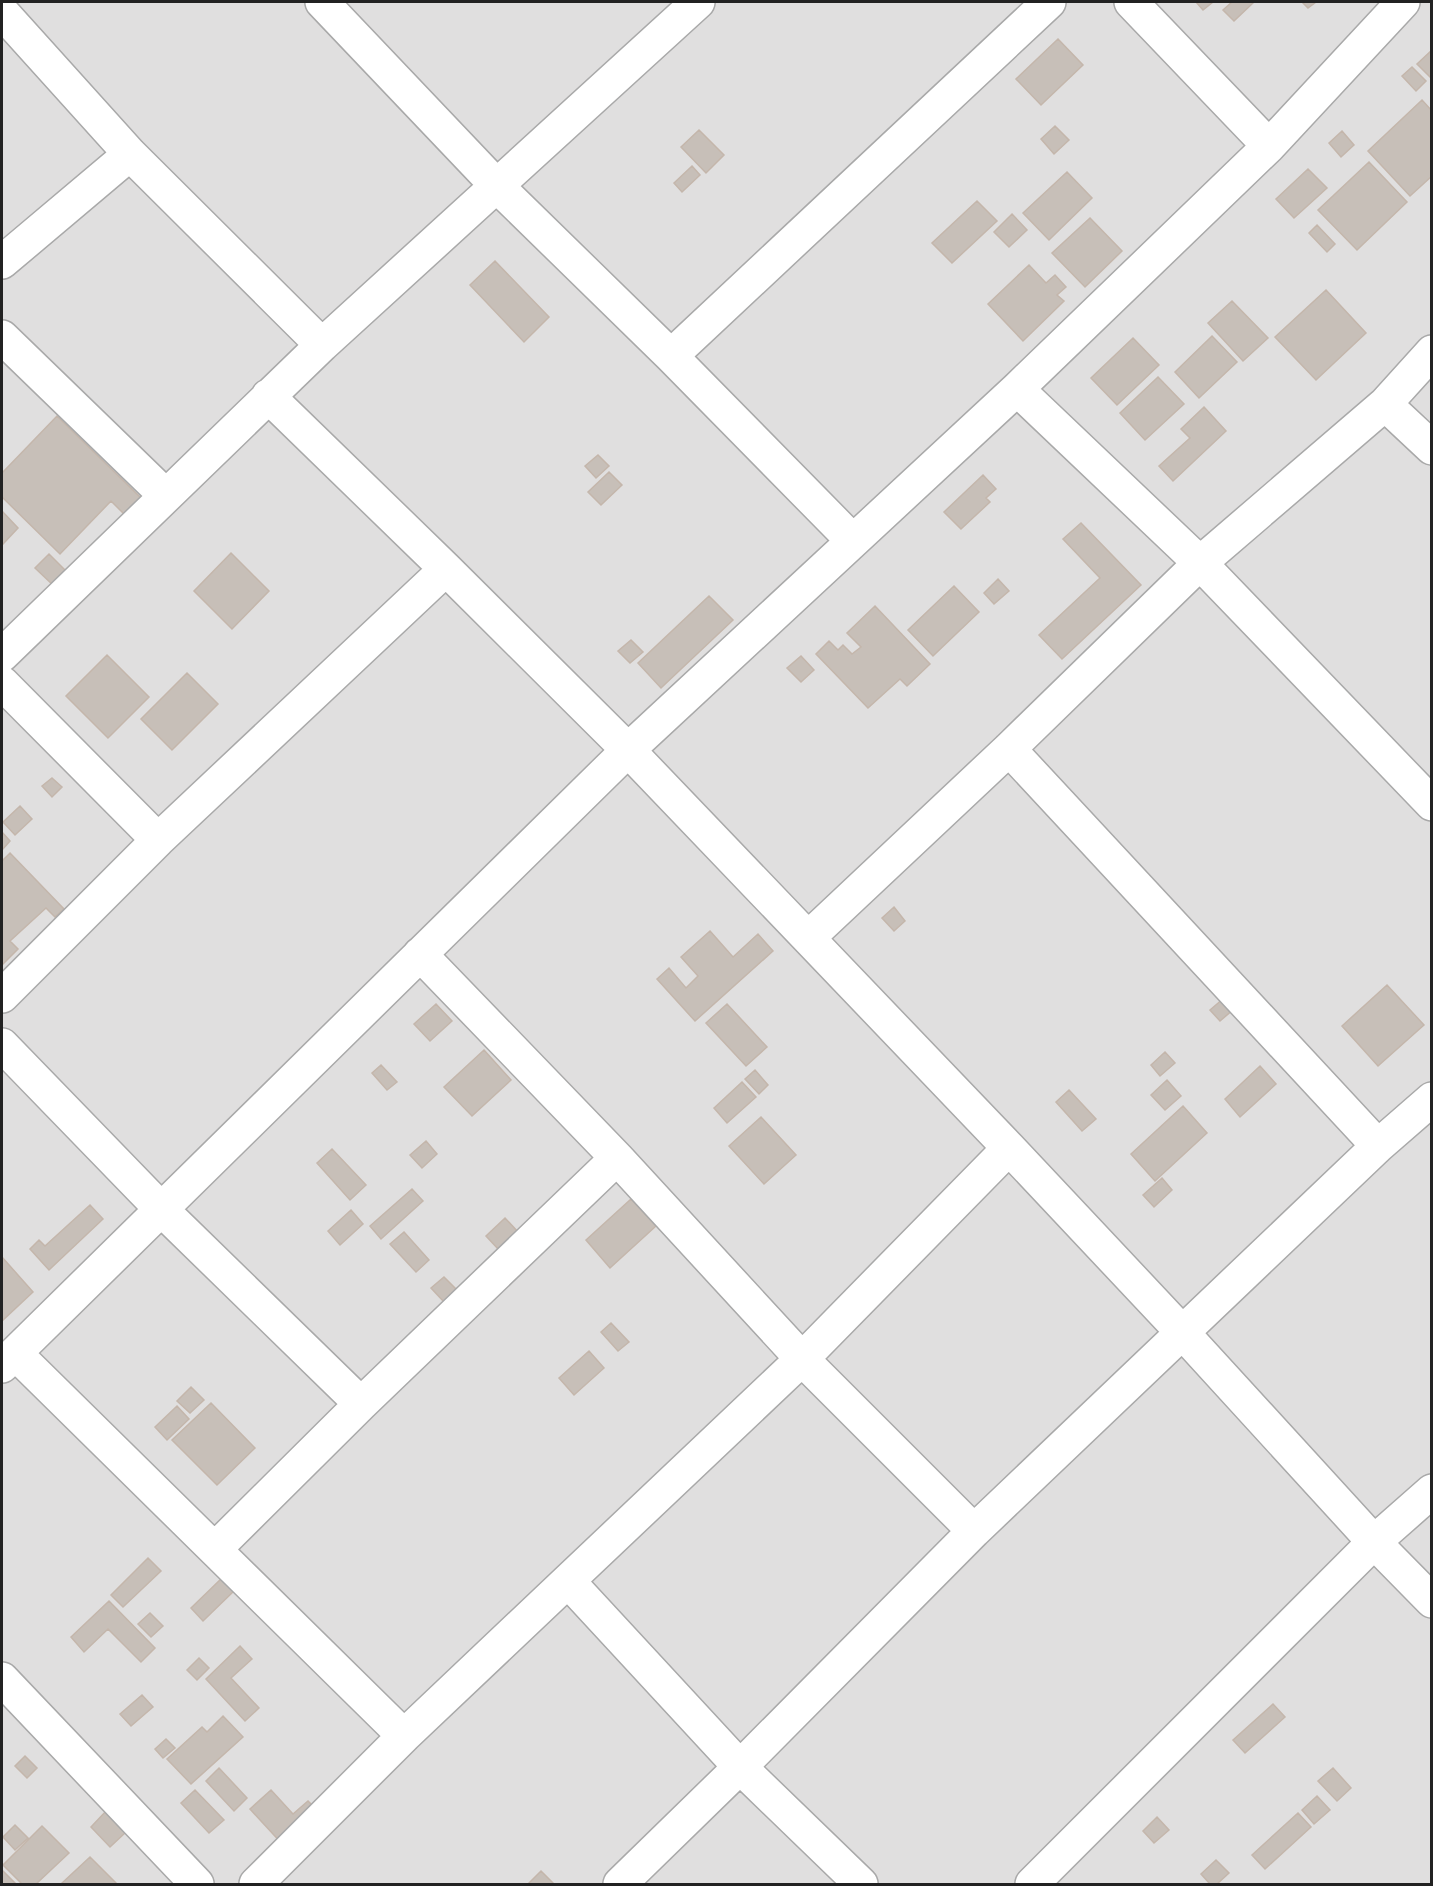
<svg xmlns="http://www.w3.org/2000/svg" width="1433" height="1886" font-family="'Golos Text',sans-serif">
<rect width="100%" height="100%" fill="#f2efe9"/>
<path fill="#e0dfdf" d="M2 2H1431V1884H2Z"/>
<path fill="#c7bfb8" stroke="#c4b6ab" stroke-width="1.5" d="M1196 2H1213L1203 10Z
M1232 2H1254L1234 21 1223 10Z
M1302 2H1316L1308 8Z
M1058 39 1083 65 1041 105 1016 79Z
M1432 50V79L1417 64Z
M1412 67 1426 81 1416 91 1402 76Z
M1422 100 1432 111V176L1410 196 1368 151Z
M1055 126 1069 140 1054 154 1041 139Z
M699 130 724 155 706 173 681 147Z
M1342 131 1354 145 1341 157 1329 143Z
M1369 162 1407 202 1357 250 1318 210Z
M692 166 700 175 682 192 674 183Z
M1308 169 1327 188 1294 218 1276 199Z
M1067 172 1092 198 1049 240 1023 213Z
M977 201 997 221 952 263 932 243Z
M1012 214 1027 230 1009 247 994 232Z
M1090 218 1122 251 1085 287 1052 253Z
M1317 225 1335 244 1327 252 1309 233Z
M495 261 549 317 524 342 470 285Z
M1029 265 1046 283 1055 275 1066 287 1057 295 1064 301 1023 341 988 304Z
M1326 290 1366 333 1316 380 1275 337Z
M1232 301 1268 338 1243 361 1208 323Z
M1212 336 1237 362 1199 398 1175 372Z
M1133 338 1159 365 1117 405 1091 378Z
M1158 377 1184 404 1145 440 1120 413Z
M1204 407 1226 431 1173 481 1159 466 1190 438 1181 429Z
M57 416 142 499 126 516 111 501 60 554 2 497V473Z
M598 455 609 466 596 478 585 466Z
M609 472 622 485 601 505 588 492Z
M983 475 996 489 986 498 990 502 961 529 944 512Z
M2 511 18 528 2 545Z
M1081 523 1141 585 1062 659 1039 635 1100 578 1063 539Z
M231 553 269 591 232 629 194 591Z
M49 554 68 573 55 587 35 568Z
M998 579 1009 591 994 604 984 593Z
M954 586 979 612 933 656 908 630Z
M709 596 733 620 661 688 638 663Z
M875 606 930 664 907 686 900 679 868 708 816 654 829 641 838 650 843 645 852 654 861 647 847 633Z
M631 640 643 652 630 663 618 651Z
M107 655 149 697 108 738 66 696Z
M801 656 814 670 801 682 787 668Z
M187 673 218 704 172 750 141 719Z
M52 778 62 787 52 797 42 786Z
M20 806 32 819 15 835 3 822Z
M2 832 10 841 2 850Z
M10 853 64 909 55 917 46 908 10 941 18 949 2 965V861Z
M894 907 905 921 894 931 882 918Z
M710 931 733 957 758 934 773 951 695 1021 657 979 669 968 686 988 698 976 681 957Z
M1387 985 1424 1025 1378 1066 1342 1026Z
M1224 998 1234 1009 1220 1021 1210 1010Z
M436 1004 452 1021 430 1041 414 1024Z
M727 1004 767 1047 746 1066 706 1023Z
M484 1050 511 1080 472 1116 444 1087Z
M1165 1052 1175 1063 1160 1076 1151 1065Z
M381 1065 397 1082 387 1090 372 1073Z
M1260 1066 1276 1084 1240 1117 1225 1099Z
M755 1070 768 1085 759 1094 745 1079Z
M1167 1080 1181 1096 1165 1110 1151 1095Z
M742 1082 756 1097 727 1123 714 1108Z
M1069 1090 1096 1119 1082 1131 1056 1102Z
M1183 1106 1207 1133 1155 1181 1131 1154Z
M761 1117 796 1155 764 1184 729 1146Z
M426 1141 437 1154 422 1168 410 1155Z
M332 1149 366 1185 350 1200 317 1163Z
M1162 1178 1172 1190 1154 1207 1143 1195Z
M412 1189 423 1201 381 1239 370 1226Z
M631 1199 656 1226 610 1268 586 1240Z
M90 1205 103 1219 49 1270 30 1249 39 1240 45 1246Z
M351 1210 363 1224 340 1245 328 1231Z
M505 1218 519 1233 499 1250 486 1236Z
M404 1232 429 1260 416 1272 390 1244Z
M2 1257 33 1292 2 1321Z
M444 1277 457 1290 444 1302 431 1288Z
M611 1323 629 1342 618 1351 601 1332Z
M589 1351 604 1368 574 1395 559 1378Z
M191 1387 204 1400 190 1413 177 1401Z
M211 1403 255 1448 217 1485 172 1440Z
M177 1406 189 1419 167 1440 155 1427Z
M148 1558 161 1571 123 1607 111 1595Z
M224 1576 236 1589 203 1621 191 1608Z
M109 1601 155 1648 141 1662 108 1629 84 1652 71 1637Z
M150 1613 163 1626 151 1637 138 1624Z
M240 1646 252 1659 231 1678 259 1708 245 1721 206 1679Z
M199 1658 209 1668 197 1680 187 1670Z
M142 1695 153 1707 131 1726 120 1714Z
M1273 1704 1285 1717 1245 1753 1233 1740Z
M223 1716 243 1737 191 1784 167 1759 202 1727 207 1732Z
M166 1739 175 1748 163 1758 155 1749Z
M25 1756 37 1768 27 1778 15 1766Z
M219 1768 247 1798 234 1811 206 1781Z
M1333 1768 1351 1788 1337 1801 1318 1781Z
M195 1790 224 1820 209 1833 181 1803Z
M271 1790 293 1814 308 1801 320 1813 284 1846 250 1809Z
M1317 1796 1330 1810 1314 1824 1302 1810Z
M106 1811 126 1832 110 1847 91 1827Z
M1298 1813 1311 1827 1265 1869 1252 1855Z
M1157 1817 1169 1830 1154 1843 1143 1831Z
M15 1825 28 1838 15 1850 3 1837Z
M42 1826 69 1853 36 1884H22L3 1865Z
M90 1857 117 1884H61Z
M1216 1860 1229 1873 1217 1884H1210L1201 1874Z
M2 1870 15 1883 14 1884H2Z
M541 1871 554 1884H531L529 1883Z"/>
<g fill="none" stroke-linecap="round" stroke-linejoin="round">
<g stroke="#a9a9a9" stroke-width="36">
<path id="minor" d="M322 2 497 186 671 356 853 541
M1131 2 1269 146
M2 12 130 154 322 345
M2 262 130 154
M2 337 165 495
M671 356 1049 2
M1017 389 1200 563 1432 804
M268 396 446 569 628 750 1009 1148 1182 1332 1374 1542 1432 1601
M1385 404 1432 448
M2 655 322 345 698 2
M2 683 158 840
M1009 749 1378 1146
M808 938 1009 749 1200 563 1385 404 1432 352
M420 954 617 1158 802 1359 974 1531
M2 996 158 840 446 569
M2 1045 162 1210 361 1404
M16 1354 404 1736
M2 1366 628 750 1017 389 1269 146 1403 2
M215 1549 361 1404 617 1158
M568 1581 740 1767 861 1884
M2 1679 197 1884
M256 1884 404 1736 802 1359 1009 1148
M620 1884 740 1767 974 1531 1378 1146 1432 1099
M1032 1884 1374 1542 1432 1491"/>
</g>
<use href="#minor" stroke="#fff" stroke-width="33"/>
</g>
<rect width="1433" height="1886" fill="none" stroke="#222222" stroke-width="6"/>
</svg>
